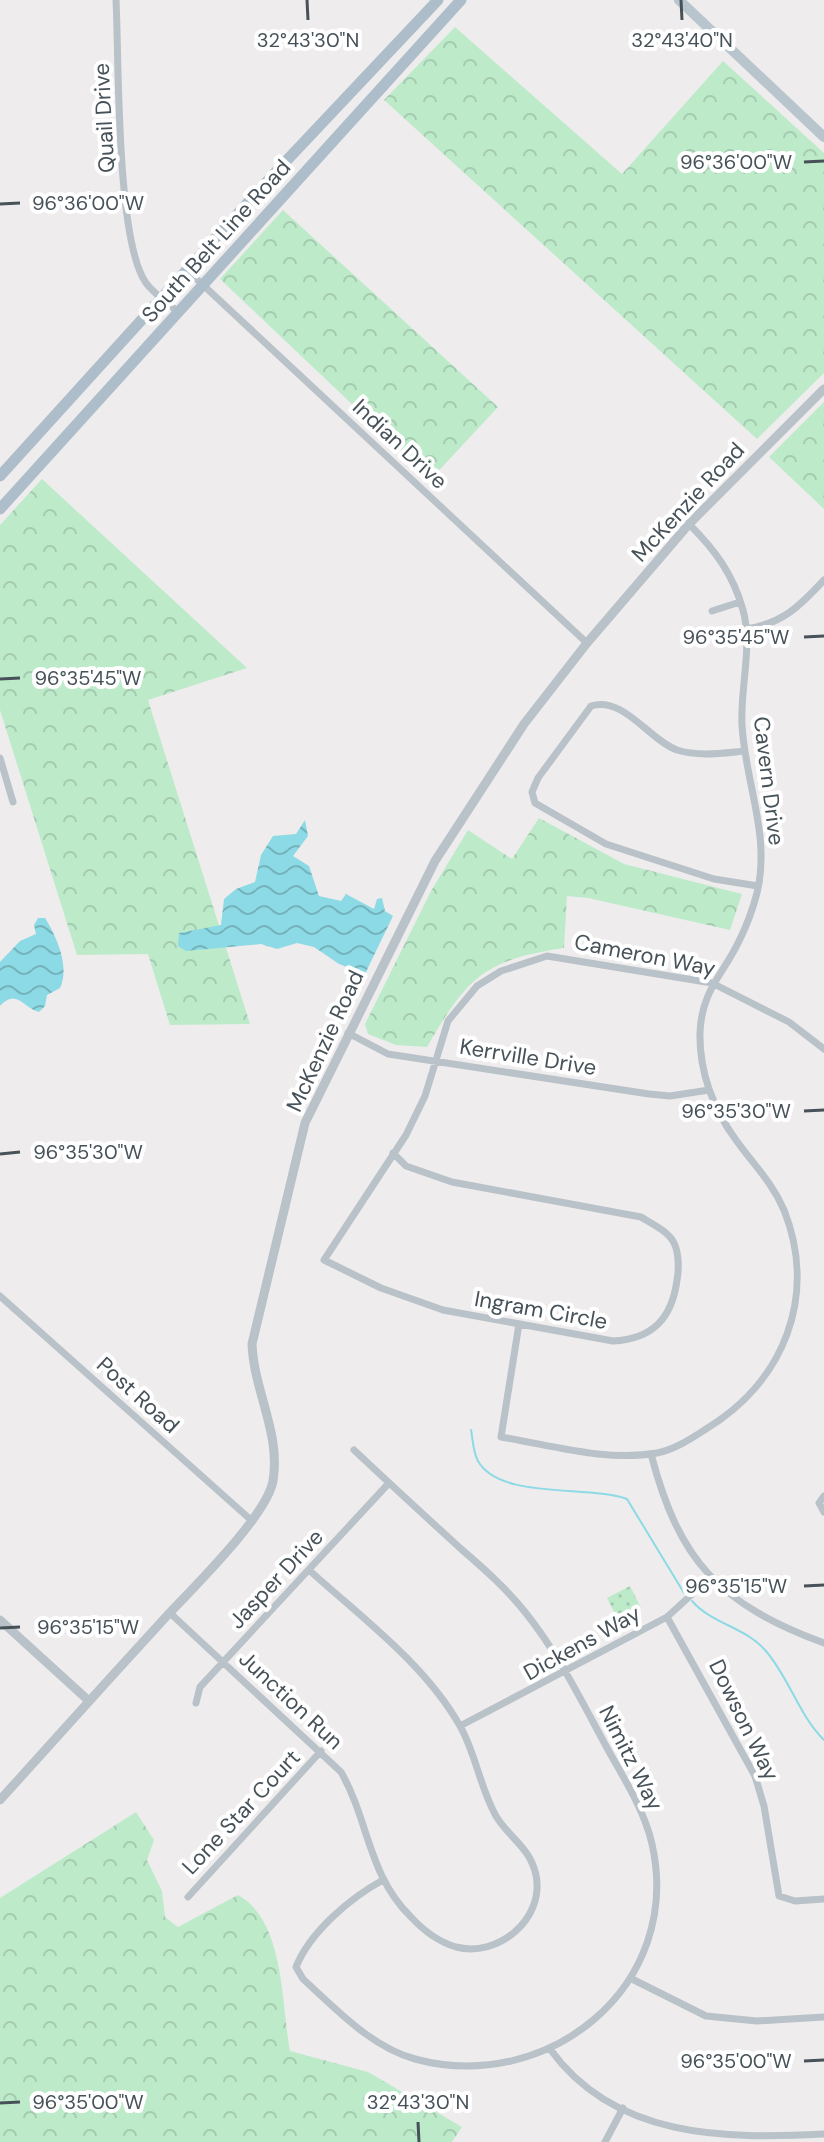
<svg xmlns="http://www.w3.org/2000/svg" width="824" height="2142" font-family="'DM Sans',sans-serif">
<defs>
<pattern id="forest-crowns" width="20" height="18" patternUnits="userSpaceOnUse" patternTransform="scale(2)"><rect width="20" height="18" fill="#bdebca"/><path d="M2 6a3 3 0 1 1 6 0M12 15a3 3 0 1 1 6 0" fill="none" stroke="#a4cbb0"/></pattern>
<pattern id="park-dots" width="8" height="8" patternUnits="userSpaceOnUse" patternTransform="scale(2)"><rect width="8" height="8" fill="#bdebca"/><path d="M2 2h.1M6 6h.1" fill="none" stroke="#a4cbb0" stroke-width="1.8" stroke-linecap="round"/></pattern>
<pattern id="water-waves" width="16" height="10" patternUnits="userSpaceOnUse" patternTransform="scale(2)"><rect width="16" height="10" fill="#8cdae5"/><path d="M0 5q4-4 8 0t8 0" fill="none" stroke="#74b3bc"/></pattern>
</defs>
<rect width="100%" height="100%" fill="#efeced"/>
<path fill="url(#forest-crowns)" d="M455 27 622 174 723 61 824 153V373L757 439 384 100Z
M283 210 498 407 431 479 220 279Z
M824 402V509L769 457Z
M42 479 247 668 148 700 250 1024 170 1025 148 954 77 955 0 710V525Z
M539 818 624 864 742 894 730 930 588 898 567 896 564 948C483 960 467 978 427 1047L396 1045 368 1034 365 1024 431 891 468 830 512 859Z
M136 1812 154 1840 147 1860 162 1891 165 1917 178 1927 238 1895C285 1921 281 2003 290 2051L368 2072 462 2127 452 2142H0V1898Z"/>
<path fill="url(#park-dots)" d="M630 1586 641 1608 618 1620 607 1598Z"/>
<path fill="url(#water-waves)" d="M305 820 308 836 293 856 309 866 319 896 341 901 346 894 374 909 377 899 382 898 385 911 393 916 365 974 339 964 314 947 297 943 277 949 261 944 186 951 178 946 179 933 221 925 224 899 236 889 255 882 261 855 273 836 296 834Z
M38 918H45C57 937 70 967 60 988L47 995 45 1006 39 1012C23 1008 17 988 0 1006V962L20 941 36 934 34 925Z"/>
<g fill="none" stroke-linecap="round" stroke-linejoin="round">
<path stroke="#8cdae5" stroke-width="2" d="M471 1430C473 1440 473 1452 478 1461 500 1500 589 1485 627 1499L684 1593
M692 1601C712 1624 745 1627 765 1650 789 1677 798 1714 824 1740"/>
<path stroke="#b8c2c8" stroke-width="7" d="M116 0C119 58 116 241 146 283 154 294 168 303 178 312
M188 271 587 643
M712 611 740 602
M745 629C782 624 799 607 824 580
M745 751C723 753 699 757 677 750 649 740 624 696 591 706L538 778 532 792 535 803 606 844 714 879 758 886
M0 758 13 802
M348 1033 388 1054 649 1094 670 1096 709 1090
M393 1153 406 1166 452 1182 641 1217C652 1224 668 1231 674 1243 679 1253 679 1270 677 1280 672 1318 653 1339 613 1341L443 1310 381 1288 324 1260 406 1135 425 1096 448 1021 477 986 501 971 547 956 712 983 789 1022 824 1049
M0 1296 251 1520
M519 1324 501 1437C551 1445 606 1462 657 1453 674 1450 692 1438 706 1429 784 1382 818 1296 784 1210 772 1182 753 1164 736 1140 713 1109 699 1071 700 1032 702 989 724 974 740 939 747 925 753 908 757 893 771 836 745 782 742 725 740 688 753 646 743 610 733 574 715 550 689 524
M354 1450C389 1483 425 1516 460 1548 483 1568 506 1588 525 1612 558 1653 581 1700 606 1746 623 1777 644 1809 652 1844 684 1986 548 2095 415 2059 371 2047 336 2009 303 1979L296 1967C310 1932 350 1898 383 1880
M651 1454C679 1561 719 1604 824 1643
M824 1496 819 1503 824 1512
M170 1613 341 1772C369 1821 368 1875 411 1917 423 1930 439 1942 456 1947 498 1958 545 1919 536 1875 530 1847 509 1838 496 1816 480 1788 476 1754 460 1726 425 1664 361 1617 309 1570
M667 1617 755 1776 764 1806 779 1896 795 1901 824 1899
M196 1703 200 1687 389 1483
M460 1726 667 1617 711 1577
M188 1897 321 1751
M630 1978 706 2016 757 2021 824 2017
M550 2049C615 2139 725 2139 824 2134
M605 2142 623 2108"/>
<path stroke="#b8c2c8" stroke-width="9" d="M0 1620 89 1701
M0 1800C55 1739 109 1679 164 1619 190 1591 267 1516 273 1481 281 1433 254 1392 252 1344L305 1123 435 861 524 724 587 643 689 524 824 389"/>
<path stroke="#b9c5cd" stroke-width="10" d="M679 0 824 137"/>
<path stroke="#adbeca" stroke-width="11" d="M0 476 273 175 438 0
M0 509 461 0"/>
</g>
<path fill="none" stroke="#465158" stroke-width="3" d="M307 0 308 20M681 0 682 20M804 162 824 161M0 204 20 203M804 637 824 636M0 679 20 678M804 1111 824 1110M0 1154 20 1152M804 1586 824 1585M0 1628 20 1627M804 2061 824 2060M0 2103 20 2102M418 2122 419 2142"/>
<g text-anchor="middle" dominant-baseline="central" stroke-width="8" stroke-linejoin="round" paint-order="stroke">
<g font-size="22" fill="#465158" stroke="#fff">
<text transform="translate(104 118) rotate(-93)">Quail Drive</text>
<text transform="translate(216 241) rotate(-48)">South Belt Line Road</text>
<text transform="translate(400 444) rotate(43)">Indian Drive</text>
<text transform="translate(688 502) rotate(-47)">McKenzie Road</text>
<text transform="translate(769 781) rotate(83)">Cavern Drive</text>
<text transform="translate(645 955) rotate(11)">Cameron Way</text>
<text transform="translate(325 1041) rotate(-65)">McKenzie Road</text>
<text transform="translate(528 1057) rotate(9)">Kerrville Drive</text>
<text transform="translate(541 1310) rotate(10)">Ingram Circle</text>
<text transform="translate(138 1395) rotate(42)">Post Road</text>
<text transform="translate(276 1579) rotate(-47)">Jasper Drive</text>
<text transform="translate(582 1643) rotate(-29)">Dickens Way</text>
<text transform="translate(291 1700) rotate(43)">Junction Run</text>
<text transform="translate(744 1720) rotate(64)">Dowson Way</text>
<text transform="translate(631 1758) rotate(63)">Nimitz Way</text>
<text transform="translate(241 1812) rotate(-47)">Lone Star Court</text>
</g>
</g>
<g font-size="20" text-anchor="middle" fill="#465158" stroke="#fff" stroke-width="8" stroke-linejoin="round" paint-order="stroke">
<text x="308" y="47">32°43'30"N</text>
<text x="682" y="47">32°43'40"N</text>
<text x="736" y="169">96°36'00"W</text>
<text x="88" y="210">96°36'00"W</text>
<text x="736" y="644">96°35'45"W</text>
<text x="88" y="685">96°35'45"W</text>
<text x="736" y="1118">96°35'30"W</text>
<text x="88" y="1159">96°35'30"W</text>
<text x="736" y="1593">96°35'15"W</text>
<text x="88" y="1634">96°35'15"W</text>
<text x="736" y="2068">96°35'00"W</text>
<text x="88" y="2109">96°35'00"W</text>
<text x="418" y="2109">32°43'30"N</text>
</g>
</svg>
